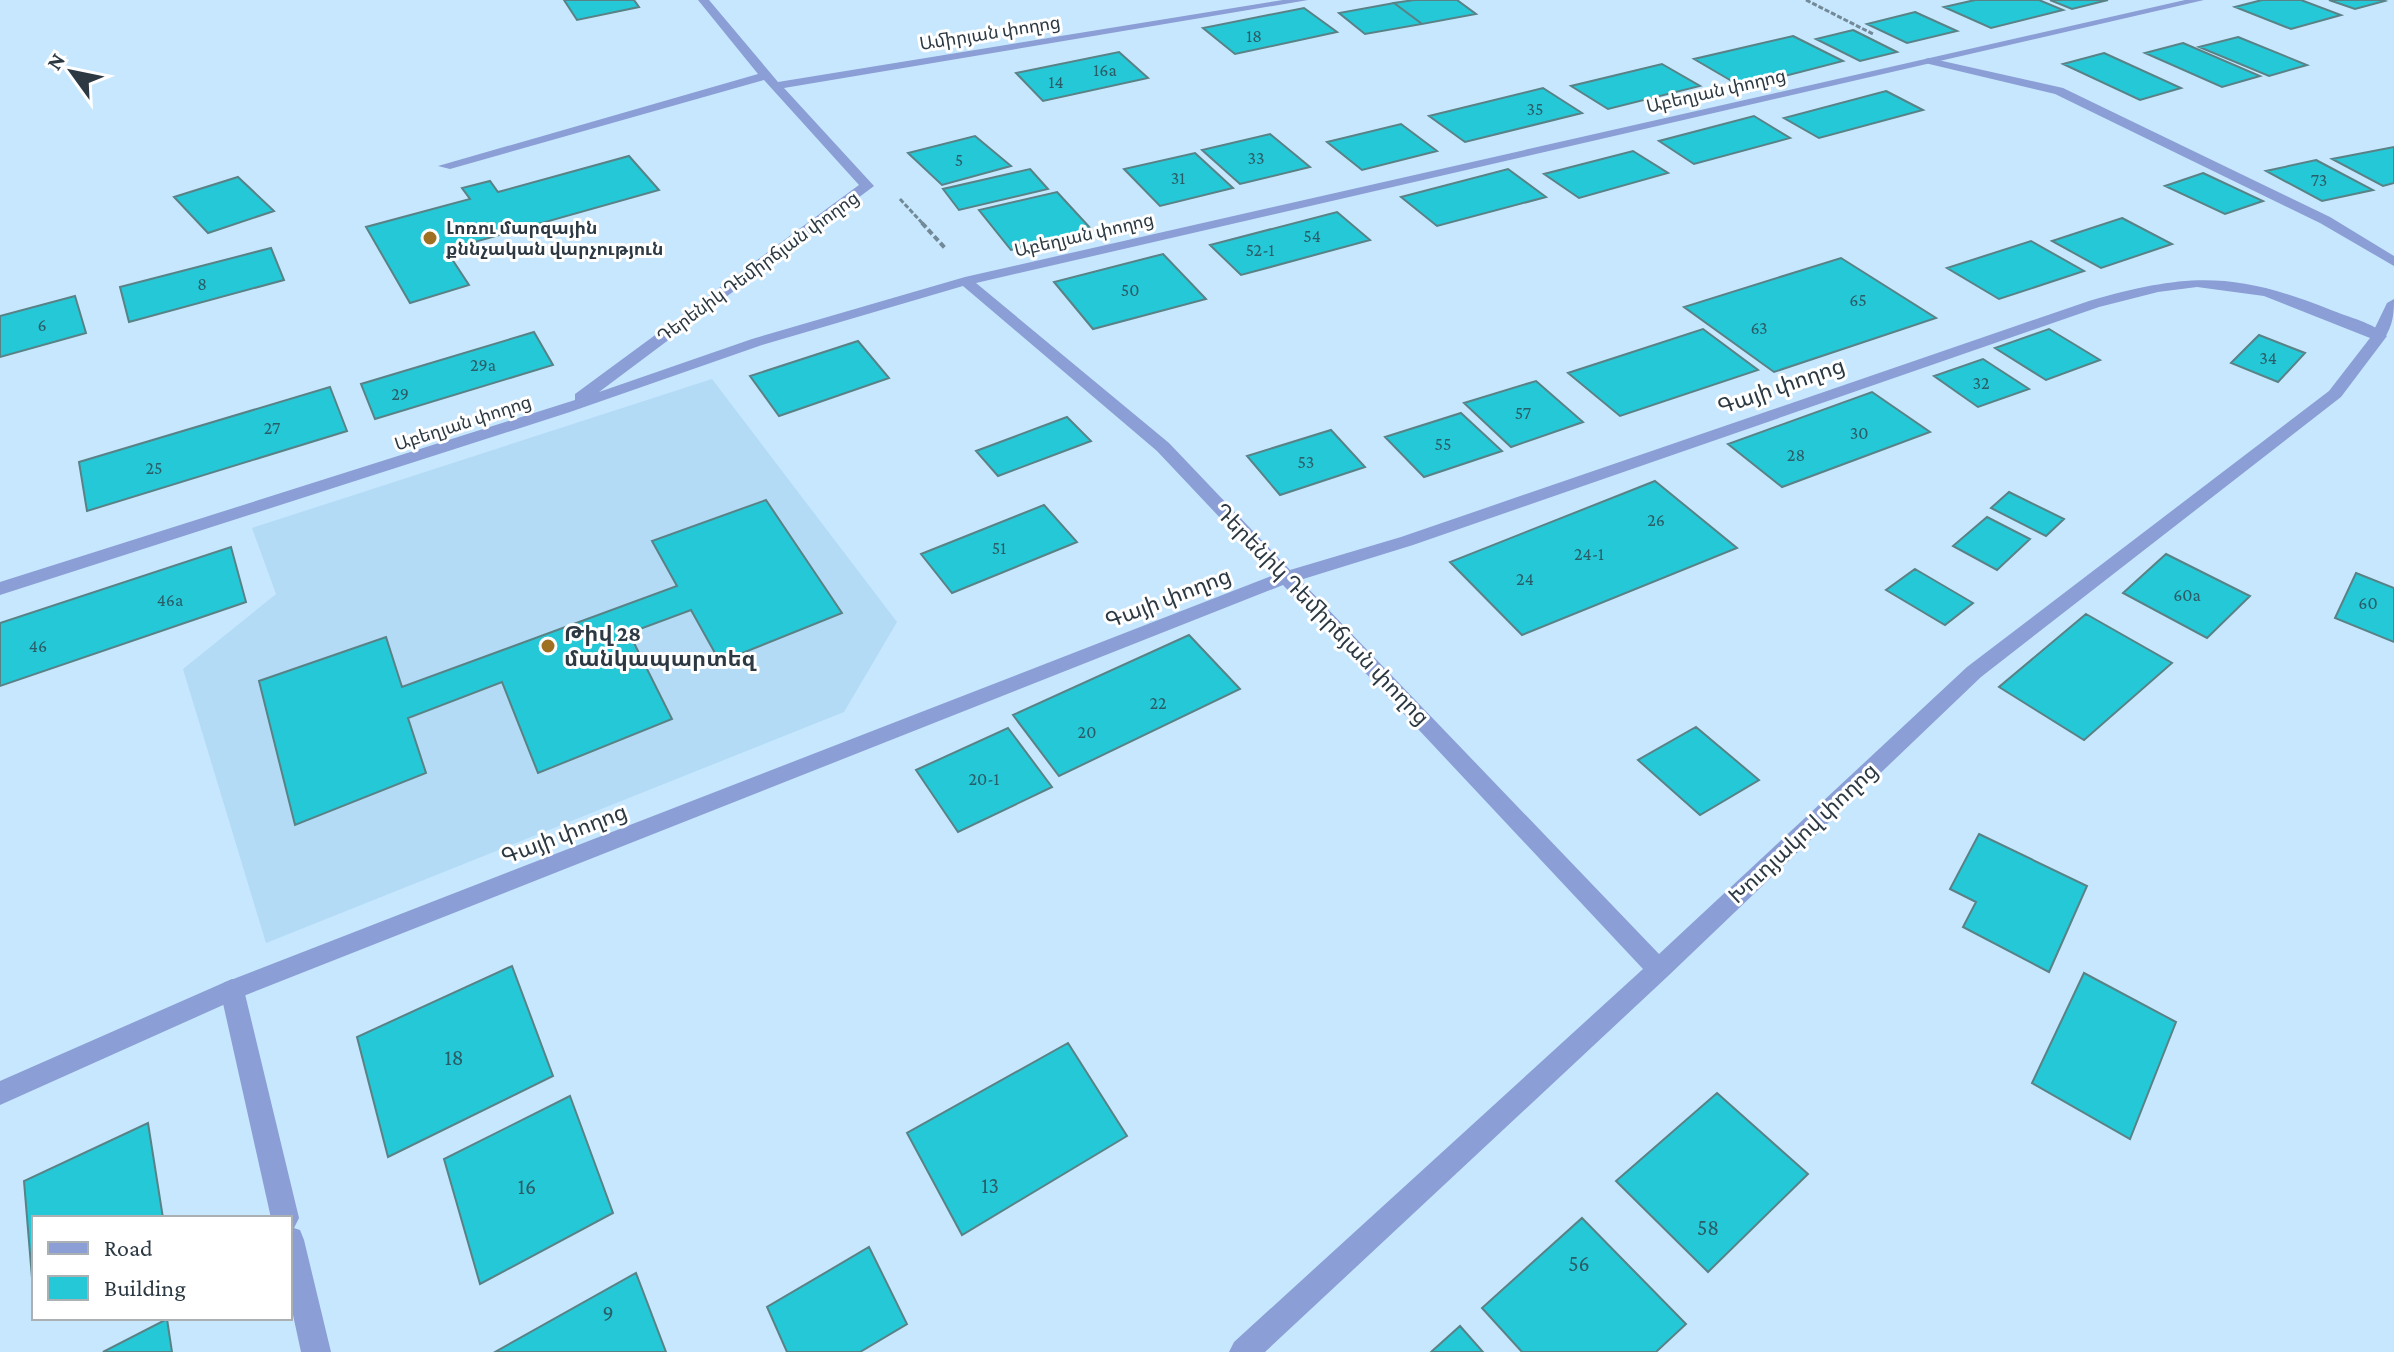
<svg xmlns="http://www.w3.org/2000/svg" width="2394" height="1352" font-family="'Crimson Pro','Noto Sans Armenian',serif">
<rect width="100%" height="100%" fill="#c6e7fe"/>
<path fill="#b3dbf5" d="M712 379 897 622 844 712 266 943 183 669 276 594 252 528Z"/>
<path fill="#25c8d7" stroke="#598287" stroke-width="2" d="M564 0H634L639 7 577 20Z
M1414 0H1457L1476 14 1422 24 1394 3Z
M1975 0H2039L2063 10 1991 28 1944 7Z
M2050 0H2108L2072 9Z
M2262 0H2301L2341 15 2291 29 2235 7Z
M2329 0H2382L2385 1 2355 9Z
M1394 3 1422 24 1365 34 1339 13Z
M1304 8 1337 32 1235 54 1203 28Z
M1915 12 1957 31 1907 43 1867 24Z
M1853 30 1897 52 1860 61 1816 39Z
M1793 36 1843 61 1742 87 1694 59Z
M2238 37 2307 65 2269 76 2199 47Z
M2183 43 2260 76 2222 87 2145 53Z
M1119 52 1148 78 1043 101 1016 73Z
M2104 53 2181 88 2140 100 2063 64Z
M1662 64 1700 86 1608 109 1571 86Z
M1543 88 1582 113 1465 142 1429 116Z
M1886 91 1923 110 1819 138 1784 118Z
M1754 116 1790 138 1694 164 1659 141Z
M1401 124 1437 151 1362 170 1327 142Z
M1270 134 1310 167 1240 184 1202 150Z
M975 136 1011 166 942 185 908 153Z
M2394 147V183L2383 186 2332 159Z
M1633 151 1668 173 1579 198 1544 174Z
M1195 153 1233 188 1160 206 1124 169Z
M629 156 659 190 446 250 469 285 410 303 366 227 470 199 462 188 490 181 498 192Z
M2316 160 2373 190 2322 201 2266 171Z
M1030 169 1048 189 959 210 943 189Z
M1508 169 1546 197 1437 226 1401 197Z
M2203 173 2263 201 2225 214 2165 186Z
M238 177 274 211 208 233 174 197Z
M1057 192 1092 230 1011 250 979 210Z
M1337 212 1370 240 1241 275 1210 245Z
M2122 218 2172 244 2101 268 2052 241Z
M2031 241 2084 271 1999 299 1947 268Z
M271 248 284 280 129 322 120 287Z
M1163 254 1206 299 1093 329 1054 282Z
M1841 258 1936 318 1774 372 1684 307Z
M75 296 86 333 0 357V316Z
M1703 329 1758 370 1620 416 1568 373Z
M2049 329 2100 360 2046 380 1995 348Z
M534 332 553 365 375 419 361 384Z
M2259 335 2305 353 2278 382 2231 363Z
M858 341 889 378 779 416 750 376Z
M1983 359 2029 389 1978 407 1934 376Z
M1536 381 1583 422 1511 447 1464 403Z
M330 387 347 431 87 511 79 462Z
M1872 392 1930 432 1782 487 1728 444Z
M1461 413 1502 451 1424 477 1385 437Z
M1067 417 1091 441 998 476 976 451Z
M1331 430 1365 467 1280 495 1247 456Z
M1655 481 1737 548 1522 635 1450 562Z
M2009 492 2064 519 2046 536 1991 508Z
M766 500 842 613 720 662 691 610 629 633 672 719 538 773 502 682 408 718 426 773 295 825 259 681 386 637 402 687 677 586 652 541Z
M1044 505 1077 542 952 593 921 554Z
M1987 517 2030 539 1997 570 1953 546Z
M231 547 246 602 0 686V623Z
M2166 554 2250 596 2207 638 2123 593Z
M1915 569 1973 603 1945 625 1886 590Z
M2356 573 2394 588V642L2335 618Z
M2086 614 2172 663 2084 740 1999 687Z
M1189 635 1240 689 1059 776 1013 715Z
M1696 727 1759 780 1700 815 1638 760Z
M1008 728 1052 787 958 832 916 770Z
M1979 834 2087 886 2049 972 1963 927 1976 902 1950 889Z
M512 966 553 1076 388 1157 357 1037Z
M2084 973 2176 1022 2130 1139 2032 1083Z
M1068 1043 1127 1136 962 1235 907 1133Z
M1717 1093 1808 1174 1708 1272 1616 1181Z
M570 1096 613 1213 480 1284 444 1159Z
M148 1123 163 1218H34L33 1290 24 1181Z
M1582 1218 1686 1324 1656 1352H1522L1482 1308Z
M869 1247 907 1324 860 1352H787L767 1307Z
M636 1273 666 1352H495Z
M167 1319 172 1352H103Z
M1460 1326 1483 1352H1431Z"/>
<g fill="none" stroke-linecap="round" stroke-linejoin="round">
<path stroke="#728998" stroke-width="3" stroke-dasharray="5 2" stroke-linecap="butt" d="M1806 0 1873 34
M900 199 924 225"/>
<path stroke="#728998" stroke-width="4" stroke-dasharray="6 3" stroke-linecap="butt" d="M922 223 945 248"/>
<path fill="#8b9ed5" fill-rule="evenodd" d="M1929 58 2063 88 2330 217 2394 256V266L2320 223 2055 94 1925 63V59Z
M2394 299C2394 314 2393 325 2384 339H2374L2371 336 2387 303Z
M232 979 241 983 244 990 299 1218 294 1228 300 1230 304 1240 331 1352H301L290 1301V1218H271L220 990 223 983Z"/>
<path fill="#8b9ed5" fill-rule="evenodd" d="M698 0H709L778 82 1283 0H1308L784 88 874 186 599 392 752 339 965 277 2185 0H2204L976 283 1169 443 1290 570 1401 537 2089 301C2187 273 2234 271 2331 310 2348 317 2374 323 2387 336L2341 397 1981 677 1667 977 1265 1352H1229L1234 1342 1643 969 1283 585 241 997 0 1105V1081L223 983 1274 575 1157 451 963 286 762 345 570 412 0 595V582L575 400V394L859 185 764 80 450 169 438 166 758 74ZM2197 287 2264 296 2370 338 2329 391 1967 667 1659 954 1300 580 1413 545 2099 307 2158 292Z"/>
</g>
<g fill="#9f7022" stroke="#fff" stroke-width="3">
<circle cx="430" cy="238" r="8"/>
<circle cx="548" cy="646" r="8"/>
</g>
<g text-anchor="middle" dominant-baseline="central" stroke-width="6" stroke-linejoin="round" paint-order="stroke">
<g font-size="18" fill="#2c3942" stroke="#fff">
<text transform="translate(990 33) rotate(-9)">Ամիրյան փողոց</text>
<text transform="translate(1716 91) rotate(-13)">Աբեղյան փողոց</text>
<text transform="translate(1084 235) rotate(-13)">Աբեղյան փողոց</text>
<text transform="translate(758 267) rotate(-36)">Դերենիկ Դեմիրճյան փողոց</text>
<text transform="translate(463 423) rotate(-18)">Աբեղյան փողոց</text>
</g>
<g font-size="18" fill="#2a5d67">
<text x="1254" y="36">18</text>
<text x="1105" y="70">16a</text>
<text x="1056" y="82">14</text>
<text x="1535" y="109">35</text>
<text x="1256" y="158">33</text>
<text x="959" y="160">5</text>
<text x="1178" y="178">31</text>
<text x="2319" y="180">73</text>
<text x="1312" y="236">54</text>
<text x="1260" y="250">52-1</text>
<text x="202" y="284">8</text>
<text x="1130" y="290">50</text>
<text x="1858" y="300">65</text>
<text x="42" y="325">6</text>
<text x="1759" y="328">63</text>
<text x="2268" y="358">34</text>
<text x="483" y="365">29a</text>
<text x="1981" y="383">32</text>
<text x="400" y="394">29</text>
<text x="1523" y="413">57</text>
<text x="272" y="428">27</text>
<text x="1859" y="433">30</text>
<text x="1443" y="444">55</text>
<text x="1796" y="455">28</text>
<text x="1306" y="462">53</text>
<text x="154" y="468">25</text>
<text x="1656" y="520">26</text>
<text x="999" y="548">51</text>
<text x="1589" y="554">24-1</text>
<text x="1525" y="579">24</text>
<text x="2187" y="595">60a</text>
<text x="170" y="600">46a</text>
<text x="2368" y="603">60</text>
<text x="38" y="646">46</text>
<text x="1158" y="703">22</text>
<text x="1087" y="732">20</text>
<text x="984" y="779">20-1</text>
</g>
<g font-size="18" font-weight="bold" fill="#2c3942" stroke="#fff" text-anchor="start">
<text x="446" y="228">Լոռու մարզային<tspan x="446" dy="21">քննչական վարչություն</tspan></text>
</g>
<g font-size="22" fill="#2c3942" stroke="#fff">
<text transform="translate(1781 386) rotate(-19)">Գայի փողոց</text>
<text transform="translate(1168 598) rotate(-21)">Գայի փողոց</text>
<text transform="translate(1322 614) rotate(46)">Դերենիկ Դեմիրճյան փողոց</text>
<text transform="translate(1803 833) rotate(-43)">Խուդյակով փողոց</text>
<text transform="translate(564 834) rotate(-21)">Գայի փողոց</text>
</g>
<g font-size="22" font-weight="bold" fill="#2c3942" stroke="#fff" text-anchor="start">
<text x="564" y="633">Թիվ 28<tspan x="564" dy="25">մանկապարտեզ</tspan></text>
</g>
<g font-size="22" fill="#2a5d67">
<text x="454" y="1057">18</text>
<text x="990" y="1185">13</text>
<text x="527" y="1186">16</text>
<text x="1708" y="1227">58</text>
<text x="1579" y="1263">56</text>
<text x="608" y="1313">9</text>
</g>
</g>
<rect x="32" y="1216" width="260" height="104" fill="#ffffff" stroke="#abb0b3" stroke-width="2"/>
<rect x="48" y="1242" width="40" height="12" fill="#8b9ed5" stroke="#abb0b3" stroke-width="2"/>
<text x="104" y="1256" font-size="24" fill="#2c3942">Road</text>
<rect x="48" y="1276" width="40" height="24" fill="#25c8d7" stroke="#abb0b3" stroke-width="2"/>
<text x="104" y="1296" font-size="24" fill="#2c3942">Building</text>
<g transform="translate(72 72) rotate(303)" stroke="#ffffff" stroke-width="6" paint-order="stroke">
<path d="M0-6L14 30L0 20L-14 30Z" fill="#2c3942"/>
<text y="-12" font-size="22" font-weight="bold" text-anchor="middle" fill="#2c3942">N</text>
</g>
</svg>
